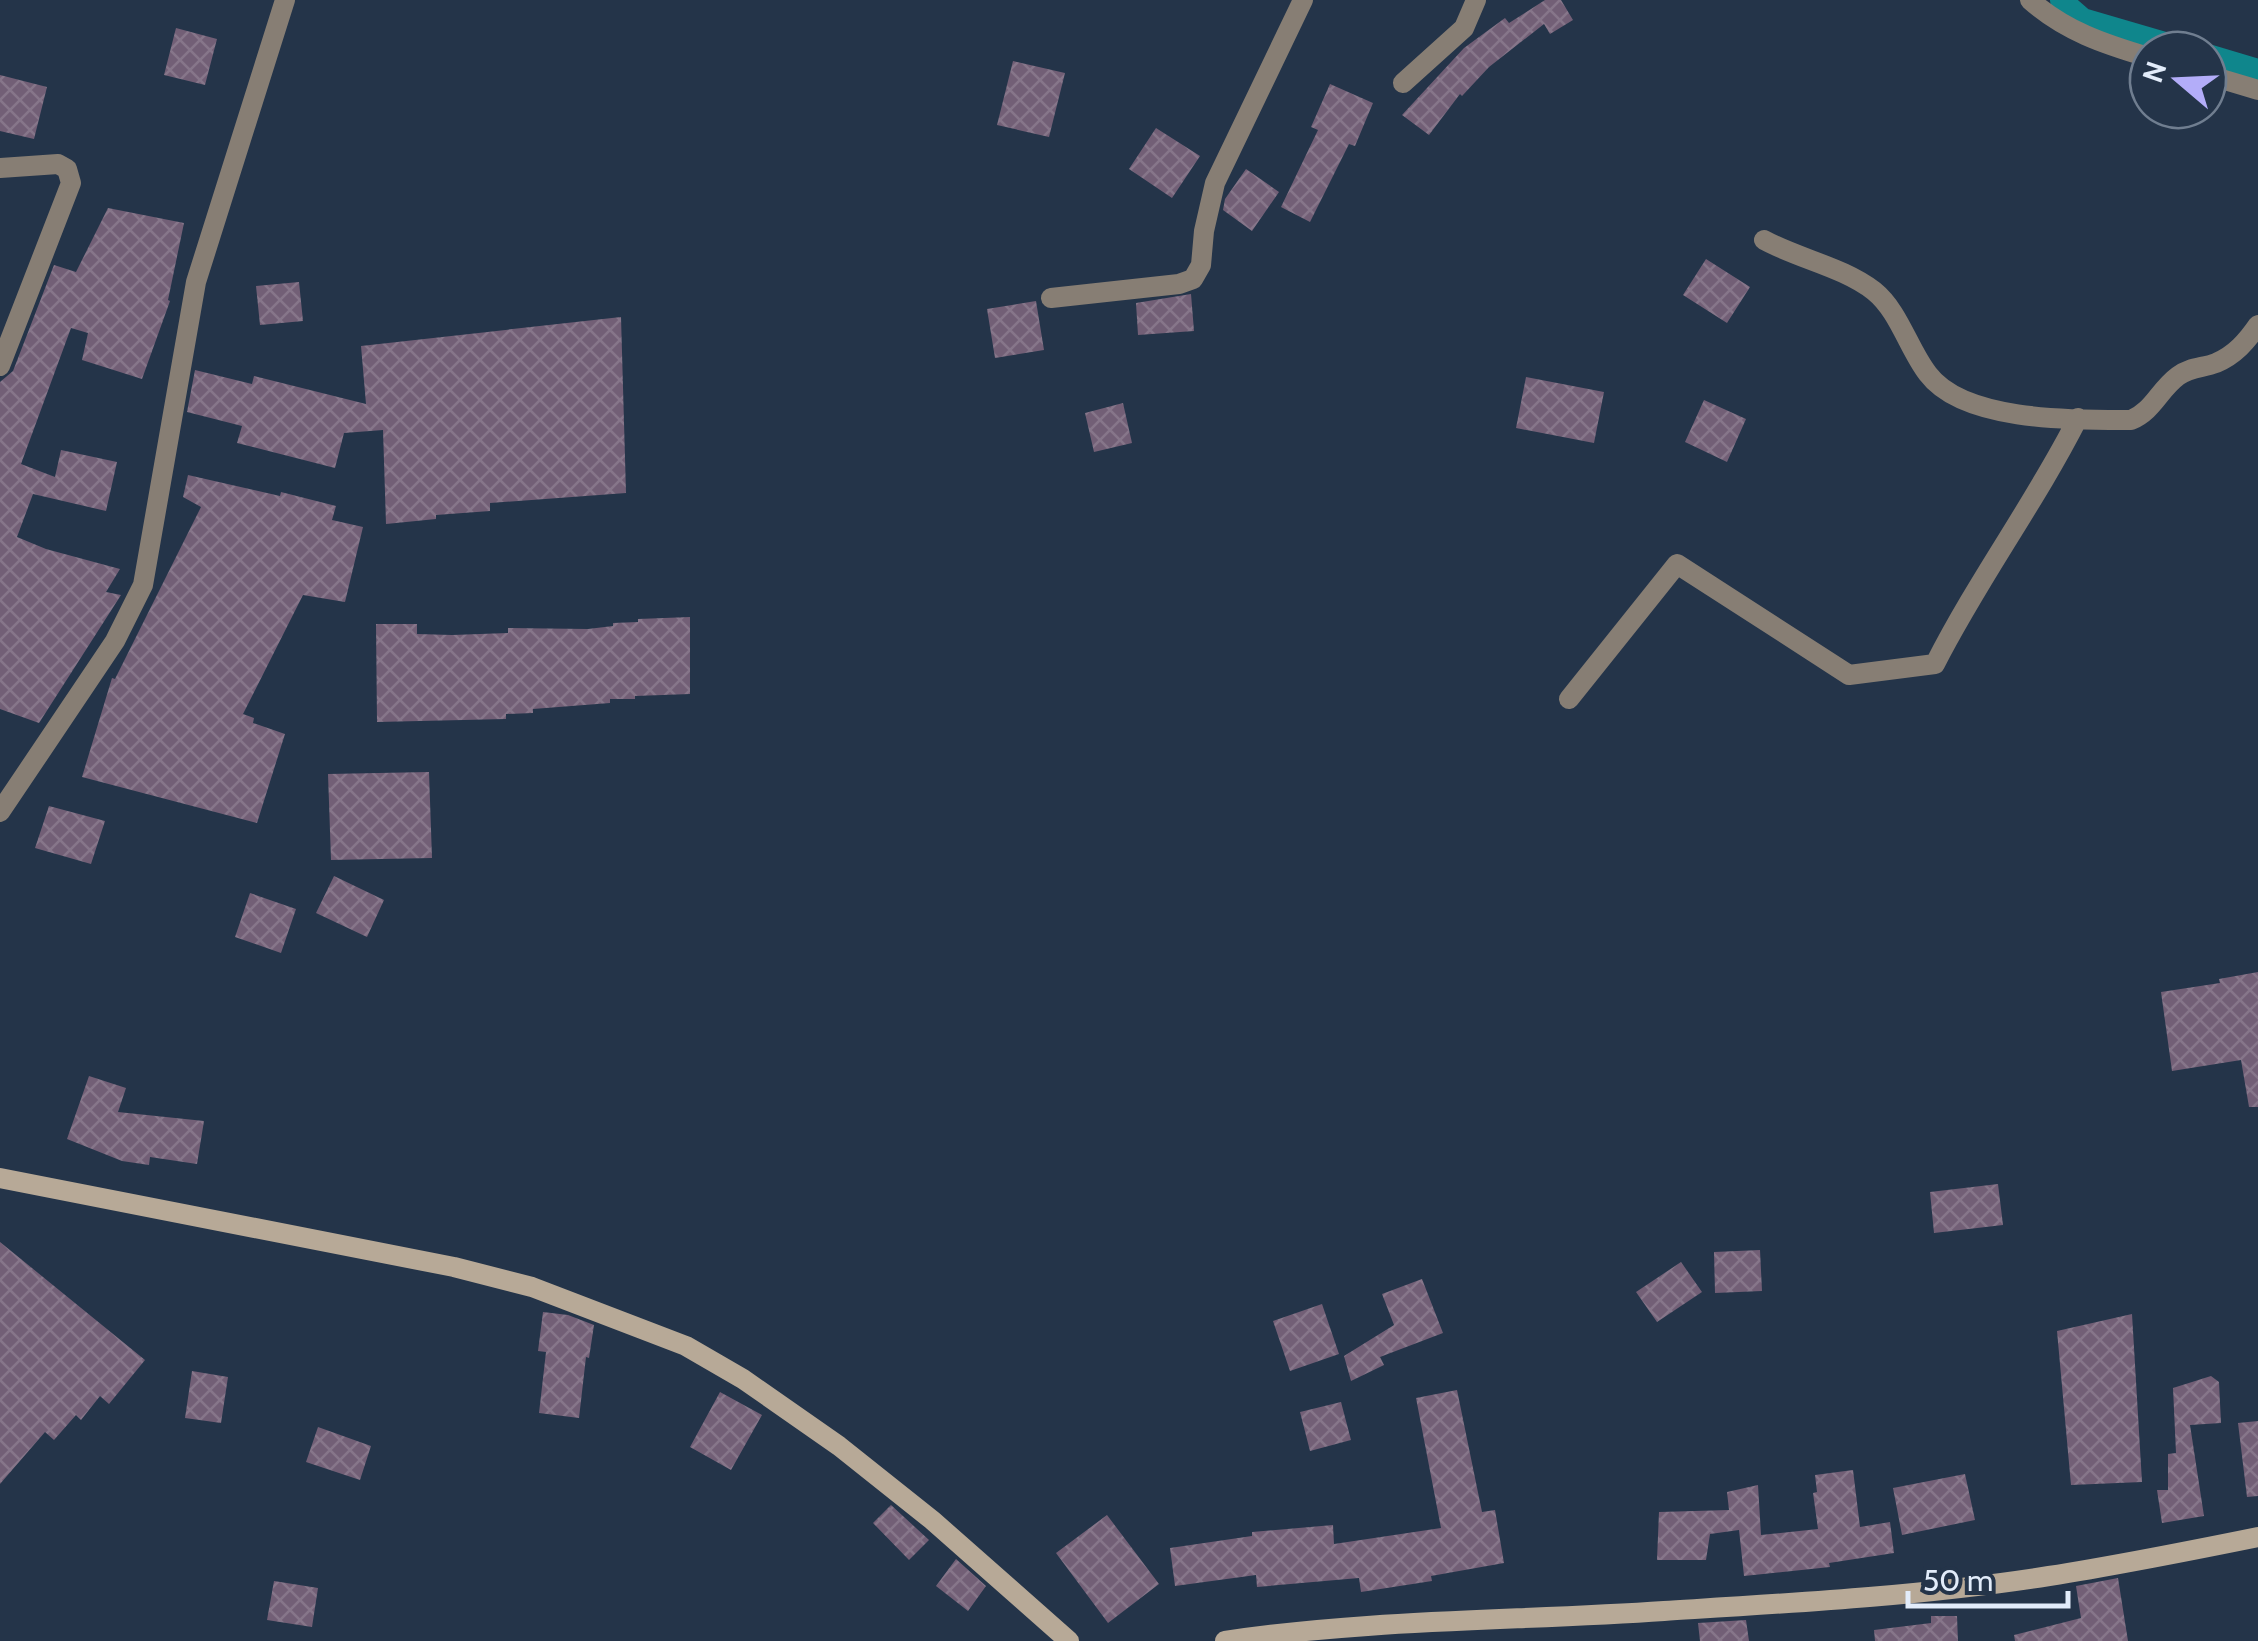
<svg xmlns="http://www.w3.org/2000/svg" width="2258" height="1641" font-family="Cabin,sans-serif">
<defs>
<pattern id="building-cross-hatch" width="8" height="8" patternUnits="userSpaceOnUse" patternTransform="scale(2.5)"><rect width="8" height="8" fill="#725f76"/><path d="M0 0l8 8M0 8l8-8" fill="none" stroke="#86768a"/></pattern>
</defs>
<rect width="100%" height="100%" fill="#243449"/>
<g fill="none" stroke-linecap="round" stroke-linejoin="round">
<path stroke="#0f868c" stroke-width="22" d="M2061 0 2083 19 2189 50
M2208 55 2258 70"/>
</g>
<path fill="url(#building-cross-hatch)" d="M1545 0H1561L1573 20 1550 34 1544 24 1489 67 1462 96 1460 94 1429 135 1402 115 1464 48 1505 18 1509 23Z
M176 28 217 39 205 85 164 75Z
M1013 61 1065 73 1049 137 997 125Z
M0 75 47 87 34 139 0 131Z
M1330 84 1373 103 1355 146 1349 144 1310 222 1281 207 1318 130 1311 127Z
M1156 128 1200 156 1172 198 1129 169Z
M1246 169 1279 192 1252 231 1223 210 1225 199Z
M108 208 184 223 168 300 170 301 142 379 82 360 88 333 71 328 21 464 55 477 61 450 117 462 106 511 33 494 17 537 46 549 120 569 106 592 121 595 39 723 0 709V382L13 371 54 265 76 272Z
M1706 259 1750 287 1727 323 1683 295Z
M299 282 303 321 260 325 256 286Z
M1191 294 1194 331 1138 335 1136 303Z
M1036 301 1044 350 995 358 987 309Z
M621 317 626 493 490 503V511L436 515V519L386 524 383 430 344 433 335 468 237 443 242 426 187 412 195 370 252 384 254 376 366 404 361 346Z
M1526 377 1604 392 1594 443 1516 428Z
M1704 400 1746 419 1727 462 1685 442Z
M1123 403 1132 443 1094 452 1085 413Z
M188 475 280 496 281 492 336 506 332 520 363 527 345 602 303 595 243 714 254 718 253 723 285 734 257 823 82 777 112 678 115 679 201 507 183 497Z
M690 617V694L635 696V699H610V703L533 709V713L506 714V719L377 722 376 624H417V634L452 635 508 633V628L588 629 613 626V623L638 622V619Z
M429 772 432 858 331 860 328 774Z
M49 806 105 821 91 864 35 848Z
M334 876 384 900 367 937 316 913Z
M250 893 296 909 281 953 235 937Z
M2258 972V1107H2249L2241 1060 2172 1071 2161 992 2220 983 2219 979Z
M89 1076 126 1088 118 1112 204 1121 197 1164 150 1157 149 1165 122 1161 67 1139Z
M1998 1184 2003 1225 1934 1233 1930 1192Z
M0 1242 145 1360 109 1404 100 1396 81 1420 76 1415 54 1440 45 1432 0 1484Z
M1760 1250 1762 1291 1715 1293 1714 1252Z
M1681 1262 1702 1292 1657 1322 1636 1292Z
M1422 1279 1443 1333 1380 1357 1384 1365 1351 1381 1344 1356 1394 1325 1382 1294Z
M1322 1304 1339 1354 1290 1371 1273 1321Z
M543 1312 568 1315 594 1325 589 1358 586 1357 579 1418 539 1413 546 1352 538 1351Z
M2132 1314 2142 1482 2071 1485 2057 1331Z
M192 1371 228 1377 221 1423 185 1418Z
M2211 1376 2219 1382 2221 1423 2190 1425 2204 1516 2162 1523 2157 1490H2168V1454L2176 1453 2173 1388Z
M1457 1390 1482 1512 1495 1510 1504 1563 1431 1576 1432 1581 1361 1592 1359 1578 1257 1587 1256 1575 1175 1586 1170 1548 1252 1536V1532L1333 1525 1334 1544 1441 1528 1416 1398Z
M720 1392 762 1415 731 1470 690 1447Z
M1341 1402 1351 1440 1310 1451 1300 1412Z
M2258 1421V1496L2247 1497 2238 1423Z
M318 1427 371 1446 360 1480 306 1462Z
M1853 1470 1860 1527 1890 1522 1894 1553 1829 1563 1830 1567 1744 1576 1739 1530 1710 1534 1706 1560H1657L1659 1512 1729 1510 1727 1492 1758 1485 1761 1535 1818 1529 1813 1493 1817 1492 1815 1475Z
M1965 1474 1975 1520 1902 1535 1893 1488Z
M891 1505 929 1540 909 1560 873 1523Z
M1107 1515 1159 1584 1108 1623 1056 1553Z
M956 1559 986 1586 968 1611 936 1586Z
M2118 1578 2128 1641H2015L2014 1635 2081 1618 2076 1586Z
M274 1581 318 1588 312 1627 267 1620Z
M1931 1616H1957L1958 1641H1875L1874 1630 1931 1623Z
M1746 1620 1749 1641H1700L1698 1623Z"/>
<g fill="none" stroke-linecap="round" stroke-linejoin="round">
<path stroke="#877e74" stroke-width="20" d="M2030 0C2065 31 2104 44 2148 57
M2208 75 2258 90
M1403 83 1464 28 1476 0
M0 168 58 164 67 169 71 183 0 366
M1764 240C1799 259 1843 267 1874 291 1899 311 1909 350 1928 374 1964 422 2075 420 2131 420 2153 411 2159 390 2178 376 2190 367 2203 368 2216 363 2235 355 2247 341 2258 325
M1051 298 1179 284 1193 279 1201 265 1204 231 1215 183 1303 0
M1569 699 1677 564 1849 675 1935 664C1978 579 2035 503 2078 418
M0 812 115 641 143 585 196 282 285 0"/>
<path stroke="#b7a997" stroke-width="20" d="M0 1178 454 1267 532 1287 686 1346 743 1379 839 1446 932 1520 1069 1641
M1225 1641C1370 1619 1517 1621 1664 1611 1792 1603 1922 1596 2049 1576 2119 1565 2189 1551 2258 1537"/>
</g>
<g transform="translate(2178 80) rotate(289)"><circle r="48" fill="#243449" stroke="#707e90" stroke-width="2.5"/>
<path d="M0-8L18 38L0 25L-18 38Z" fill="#b3adf9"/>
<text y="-15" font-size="28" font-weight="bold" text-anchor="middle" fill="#e2ecfa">N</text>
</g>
<path d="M1908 1591v15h160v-15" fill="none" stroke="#e2ecfa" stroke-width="5"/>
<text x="1923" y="1591" font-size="30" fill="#e2ecfa" stroke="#243449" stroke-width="8" paint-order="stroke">50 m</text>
</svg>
